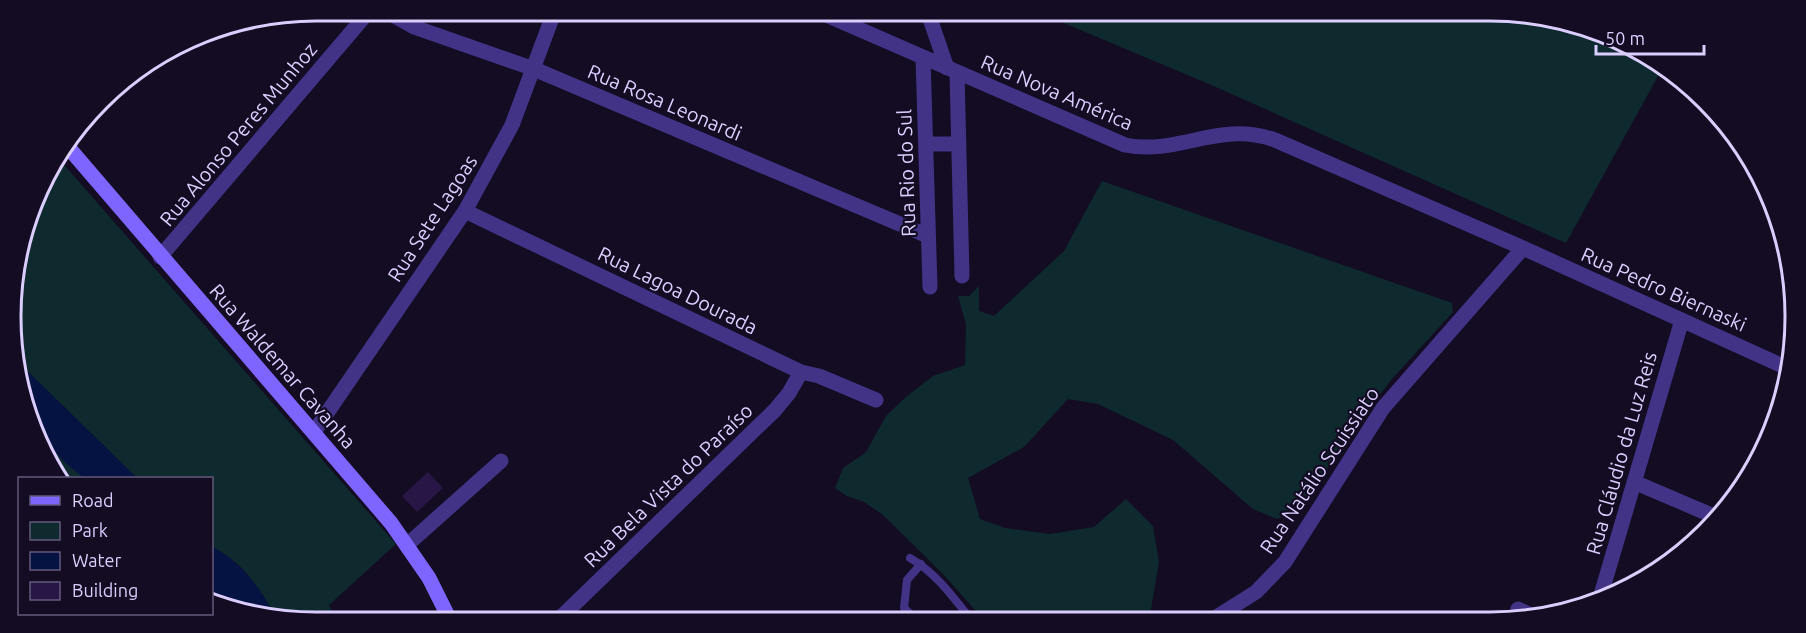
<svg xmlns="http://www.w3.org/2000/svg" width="1806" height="633" font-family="Ubuntu,sans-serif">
<rect width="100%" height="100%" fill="#130c23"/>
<path fill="#0e2a2e" d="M1035 11H1490L1568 21 1663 67 1566 243 1209 84Z
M59 159 396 544 329 605 336 622H316L276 617C258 587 244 563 212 547V478H137L19 363 13 277 42 181Z
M1102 181 1452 303 1453 312 1392 379 1338 449 1316 489 1294 512 1277 519 1253 509 1173 440 1098 404 1068 399 1024 447 968 478 980 519 1005 528 1050 534 1094 527 1126 499 1153 526 1159 562 1149 621H985L942 573 883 515 864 502 847 496 835 488 843 468 866 452 886 416 907 396 933 376 965 365 966 324 958 296H969L979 286V311L994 316 1064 251Z
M39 436 84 478H59Z"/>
<path fill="#051343" d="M19 363 137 478H84L69 466 39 436 21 395Z
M212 547C243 563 259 587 276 617L238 612 214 601 212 598Z"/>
<path fill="#271646" d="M428 472 443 488 417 512 402 496Z"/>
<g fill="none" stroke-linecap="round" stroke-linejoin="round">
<path stroke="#423386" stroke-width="8" d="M910 558C936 573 953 597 972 621
M918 621 904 608 907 580 921 564
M952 621 966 613"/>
<path stroke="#423386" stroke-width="15" d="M384 10 414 27 534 69 928 236
M815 10 1125 145C1179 156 1218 120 1275 140L1523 248 1787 368
M927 10 947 68
M923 58 930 287
M957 73 962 276
M926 144H959
M465 211 801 372 819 376 876 400
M160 257 370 10
M314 432 465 211 512 125 555 10
M1634 482 1716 517
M407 545 501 461
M1600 598 1682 320
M1518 609 1537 618
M1210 621 1256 592 1285 562 1383 408 1523 248
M556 622 775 410 789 393 801 372"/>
<path stroke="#7f65ff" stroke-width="15" d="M68 147 391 523 429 578 451 622"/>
</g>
<g text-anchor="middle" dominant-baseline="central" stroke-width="4.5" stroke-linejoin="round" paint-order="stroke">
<g font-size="20" fill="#dbceff" stroke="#130c23">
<text transform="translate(1057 92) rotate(23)">Rua Nova América</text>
<text transform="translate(665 102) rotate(23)">Rua Rosa Leonardi</text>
<text transform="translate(238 134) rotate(-50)">Rua Alonso Peres Munhoz</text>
<text transform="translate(906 173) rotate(-92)">Rua Rio do Sul</text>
<text transform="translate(432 218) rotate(-57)">Rua Sete Lagoas</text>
<text transform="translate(1664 289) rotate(24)">Rua Pedro Biernaski</text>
<text transform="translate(678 290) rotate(26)">Rua Lagoa Dourada</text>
<text transform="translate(283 366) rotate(49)">Rua Waldemar Cavanha</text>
<text transform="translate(1621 453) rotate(-74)">Rua Cláudio da Luz Reis</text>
<text transform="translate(1319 470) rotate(-56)">Rua Natálio Scuissiato</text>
<text transform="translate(668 485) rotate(-44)">Rua Bela Vista do Paraíso</text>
</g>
</g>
<path d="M0 0H1806V633H0ZM316 21H1490A295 295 0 0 1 1785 316V317A295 295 0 0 1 1490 612H316A295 295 0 0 1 21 317V316A295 295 0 0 1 316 21Z" fill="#130c23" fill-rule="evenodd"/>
<path fill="none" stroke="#dbceff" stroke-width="3" d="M316 21H1490A295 295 0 0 1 1785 316V317A295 295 0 0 1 1490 612H316A295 295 0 0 1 21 317V316A295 295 0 0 1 316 21Z"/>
<rect x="18" y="477" width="195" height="138" fill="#130c23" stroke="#635a7b" stroke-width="1.5"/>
<rect x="30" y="496" width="30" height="9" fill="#7f65ff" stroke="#635a7b" stroke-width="1.5"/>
<text x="72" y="507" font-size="18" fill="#dbceff">Road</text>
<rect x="30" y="522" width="30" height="18" fill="#0e2a2e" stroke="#635a7b" stroke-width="1.5"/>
<text x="72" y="537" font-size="18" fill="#dbceff">Park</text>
<rect x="30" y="552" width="30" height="18" fill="#051343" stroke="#635a7b" stroke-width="1.5"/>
<text x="72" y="567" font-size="18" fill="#dbceff">Water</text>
<rect x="30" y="582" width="30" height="18" fill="#271646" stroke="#635a7b" stroke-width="1.5"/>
<text x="72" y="597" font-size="18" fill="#dbceff">Building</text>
<path d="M1596 45v9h108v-9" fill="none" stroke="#dbceff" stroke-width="3"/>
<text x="1605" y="45" font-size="18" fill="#dbceff" stroke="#130c23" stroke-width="4.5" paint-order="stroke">50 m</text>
</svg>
